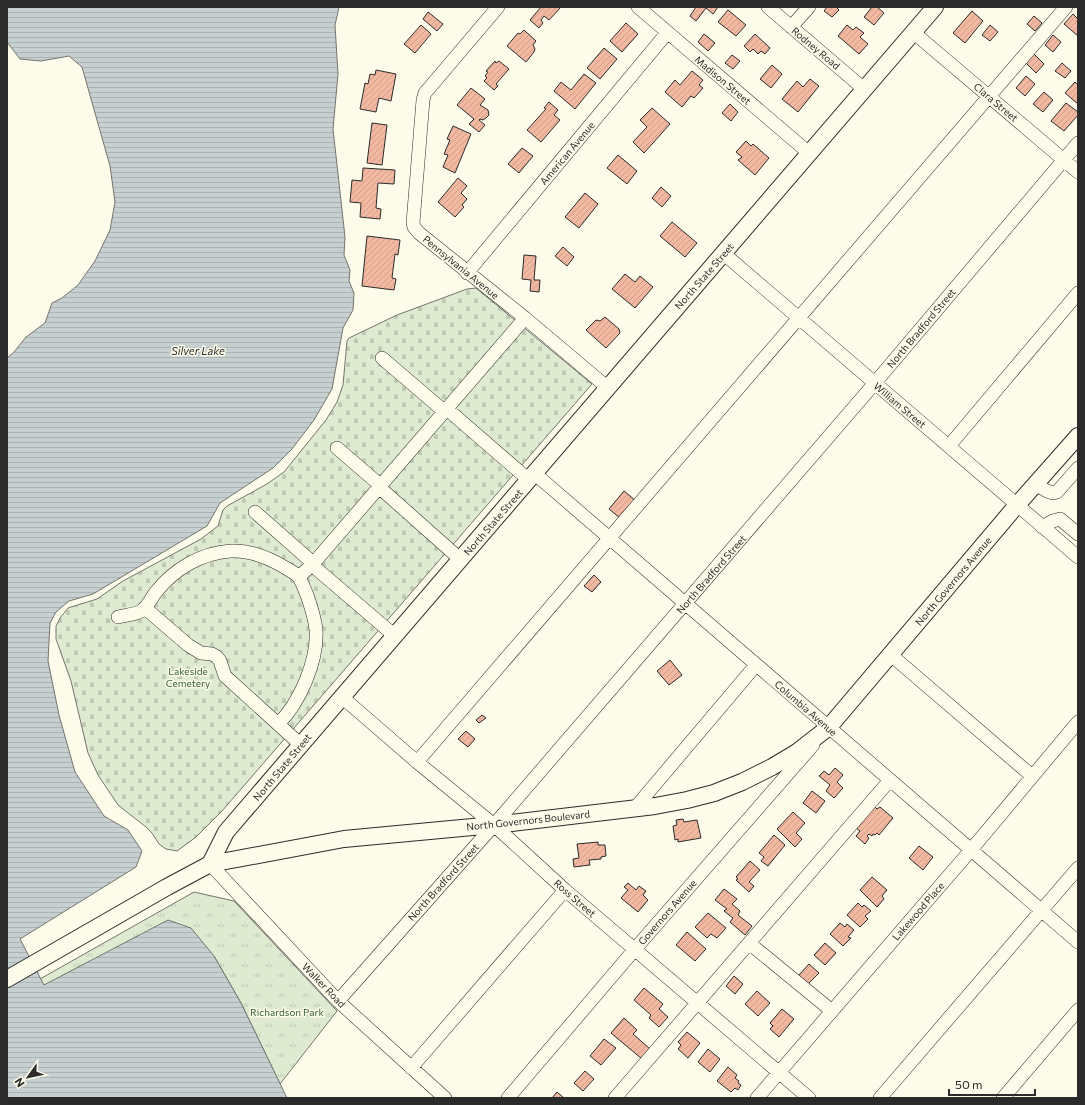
<svg xmlns="http://www.w3.org/2000/svg" width="1085" height="1105" font-family="Commissioner,sans-serif">
<defs>
<pattern id="cemetery-stones" width="16" height="16" patternUnits="userSpaceOnUse"><rect width="16" height="16" fill="#deebd1"/><path d="M2 7V4a2 2 0 0 1 4 0v3zM10 15v-3a2 2 0 0 1 4 0v3z" fill="#bfcab4"/></pattern>
<pattern id="park-tufts" width="24" height="20" patternUnits="userSpaceOnUse"><rect width="24" height="20" fill="#deebd1"/><path d="M3 7l-1-3M5 7V3M7 7l1-3M15 17l-1-3M17 17v-4M19 17l1-3" fill="none" stroke="#bfcab4"/></pattern>
<pattern id="water-rules" width="6" height="5" patternUnits="userSpaceOnUse"><rect width="6" height="5" fill="#c7d0d0"/><path d="M0 2.5h6" fill="none" stroke="#abb3b3"/></pattern>
<pattern id="building-hatch" width="6" height="6" patternUnits="userSpaceOnUse"><rect width="6" height="6" fill="#f2b8a0"/><path d="M-1 1l2-2M0 6l6-6M5 7l2-2" fill="none" stroke="#d09e8a"/></pattern>
</defs>
<rect width="100%" height="100%" fill="#fdfbea"/>
<path fill="url(#cemetery-stones)" stroke="#74746e" d="M476 288 592 384 222 811 196 837 177 851 166 849 159 844 152 833 146 827 118 805 98 775 88 753 71 681 56 639V626L60 618 68 608 97 599 123 581 201 539 218 526 223 510 227 506 267 484 284 472 326 420 337 402 343 385 347 341 349 338 397 315 467 289Z"/>
<path fill="url(#park-tufts)" stroke="#74746e" d="M194 892 234 901 337 1011 280 1084 241 1003 214 956 43 985 40 979Z"/>
<path fill="url(#water-rules)" stroke="#74746e" d="M7 7H339L335 25 338 74 333 129 345 237 344 255 350 270 349 281 354 293 353 310 343 328 332 389 314 420 292 449 273 468 220 503 207 526 93 594 69 601 56 612 50 623 48 661 59 715 75 772 104 816 128 830 142 851 136 867 20 939 44 985 168 920 191 928 214 956 241 1003 287 1098H7V358L14 352 26 337 45 323 52 303 62 298 78 285 95 261 110 230 115 202 110 166 82 67 69 56 41 61 20 59 7 42Z"/>
<path fill="url(#building-hatch)" stroke="#2b2b2b" d="M541 7H561L549 20 544 16 541 20 543 23 539 28 530 20Z
M696 7H718L713 14 706 8 696 21 690 16Z
M827 7H836L839 10 832 17 824 11Z
M872 7H877L884 13 874 25 864 17Z
M728 10 746 25 736 36 718 22Z
M972 11 983 21 965 43 953 33Z
M428 12 443 24 437 31 423 19Z
M1073 14 1078 19V36L1064 24Z
M1034 16 1042 23 1035 31 1027 24Z
M626 23 638 34 622 52 610 41Z
M421 25 431 34 415 53 404 44Z
M847 25 853 30 856 27 864 33 860 37 868 44 859 54 838 36Z
M990 25 998 32 990 41 982 35Z
M524 30 536 41 533 45 535 49 534 52 526 62 507 46 518 33 520 34Z
M704 34 715 43 708 51 698 42Z
M755 34 770 48 765 54 761 51 758 54 753 49 750 52 744 46Z
M1053 35 1061 42 1053 52 1045 45Z
M604 48 617 59 600 79 587 68Z
M1033 53 1044 64 1036 73 1025 62Z
M732 55 740 61 733 69 725 63Z
M495 61 496 63 499 61 509 69 496 84 498 86 494 90 484 81 487 78 485 76 488 72 486 71Z
M1062 63 1071 71 1065 78 1055 71Z
M772 65 782 74 771 88 760 79Z
M376 70 396 74 391 101 379 98 376 112 360 109 365 83 368 84 370 74 375 75Z
M692 71 703 80 699 85 703 88 694 98 691 96 682 107 665 92 675 80 680 85Z
M584 74 596 83 575 109 554 91 561 82 571 90Z
M1026 76 1035 84 1025 96 1016 88Z
M810 79 819 86 798 112 782 99 797 81 803 87Z
M1075 82 1078 85V104L1065 93Z
M471 88 485 99 480 105 488 110 489 115 486 118 483 120 480 119 479 120 485 125 479 132 469 124 474 119 457 105Z
M1044 92 1053 100 1043 112 1033 104Z
M549 102 558 110 554 115 560 120 541 142 527 130 546 109 544 108Z
M1066 103 1078 112V115L1064 131 1051 121Z
M730 104 738 112 731 121 722 113Z
M652 108 670 124 644 153 633 142 647 127 640 120Z
M372 123 387 125 382 165 367 163Z
M453 126 471 134 455 173 443 167 448 155 444 154 450 140 447 139Z
M746 141 751 146 753 144 769 158 755 175 738 160 742 157 736 152Z
M522 148 533 156 519 173 508 164Z
M618 155 637 171 627 184 607 168Z
M363 168 395 170 394 184 378 183 376 208 381 209 380 219 360 217 361 203 350 202 352 180 362 181Z
M458 178 467 186 461 193 467 199 462 205 464 207 455 217 438 202Z
M661 187 671 196 662 207 652 198Z
M585 193 598 204 579 228 565 217Z
M672 222 697 243 685 257 660 236Z
M367 236 400 240 398 255 395 254 392 278 396 279 394 290 362 286Z
M563 247 574 257 567 266 555 256Z
M524 255 536 256 534 280H540L539 292 530 291 531 280 522 279Z
M625 274 635 282 640 276 653 287 635 308 612 289Z
M605 317 619 329 620 333 606 348 586 330 596 320 600 321Z
M624 491 636 501 621 519 609 509Z
M594 575 601 582 592 592 584 586Z
M670 660 682 675 669 685 657 671Z
M482 715 486 718 479 723 476 720Z
M466 731 475 739 468 747 458 739Z
M835 768 843 775 837 782 843 788 834 798 826 791 830 785 819 776 824 771 829 775Z
M812 791 825 801 816 813 803 803Z
M874 806 877 809 880 807 893 818 879 835 877 833 875 835 873 834 872 836 869 834 867 836 869 838 865 844 856 836 860 831 856 828Z
M793 812 805 823 796 833 802 839 795 847 777 829Z
M683 819 684 822 697 820 701 838 678 842V839L675 840 673 826 677 825 676 820Z
M774 835 785 845 768 866 761 861 764 857 759 853Z
M598 842V845H605L606 856 601 857V859L589 860 590 865 574 867 573 859 579 858 577 844Z
M919 846 933 857 923 870 909 858Z
M750 861 760 870 749 882 754 886 749 892 736 880 738 879 736 877Z
M872 877 887 890 882 896 884 899 877 907 860 890Z
M628 883 636 890 639 886 646 891 643 895 648 900 638 912 621 898 628 890 624 887Z
M724 889 737 899 732 904 740 911 738 915 752 926 745 935 730 922 733 918 724 911 727 909 715 900Z
M858 903 862 907 864 905 871 911 865 916 868 919 860 927 847 915Z
M708 913 726 928 717 938 711 934 707 938 695 927Z
M840 923 845 927 847 924 854 930 848 937 851 938 843 946 830 934Z
M687 932 706 949 695 961 676 945Z
M825 943 836 953 825 965 814 955Z
M809 964 819 973 807 985 798 976Z
M734 976 743 984 735 994 726 986Z
M644 988 663 1004 659 1009 668 1017 659 1027 649 1018 651 1015 634 1000Z
M757 991 770 1003 758 1016 745 1004Z
M782 1009 794 1019 779 1037 770 1029 773 1026 770 1023Z
M624 1018 637 1030 633 1034 650 1049 642 1059 611 1033Z
M687 1032 700 1043 688 1058 678 1049 681 1045 678 1042Z
M604 1039 616 1048 601 1065 590 1056Z
M708 1049 720 1059 710 1072 698 1062Z
M728 1067 737 1075 735 1078 739 1081 738 1083 741 1085 738 1090 735 1088 731 1092 717 1081Z
M585 1071 594 1079 583 1091 574 1083Z
M557 1092 564 1098H552Z"/>
<g fill="none" stroke-linecap="round" stroke-linejoin="round">
<g stroke="#2b2b2b" stroke-width="14">
<path id="minor" d="M498 7 425 93 423 100 413 223 414 227 419 233 525 318 608 388
M638 7 809 153
M768 7 864 89
M791 27 809 7
M913 32 1078 172
M723 253 1078 557
M467 273 667 33
M382 358 445 412
M447 409 529 480
M949 446 1078 293
M337 448 380 485
M534 473 1078 942
M1035 484 1047 491 1053 493 1057 492 1078 468
M379 487 460 559
M255 512 313 563
M1042 527 1053 521 1060 519 1078 534
M312 565 395 636
M298 575 303 573 312 565 525 318
M145 608 188 645 201 653 212 654 217 657 220 661 225 676 301 745
M118 617C125 615 134 615 141 611 148 607 151 598 156 592 174 569 201 553 231 551 246 550 261 555 275 562 279 564 295 573 298 576 302 581 304 589 307 595 311 607 315 618 316 630 318 660 300 703 278 724
M891 655 1032 776
M342 697 417 762 494 825 565 890 809 1098
M417 762 1066 7
M635 808 756 665
M210 864 338 1001 445 1098
M749 943 832 1011
M338 1001 494 825 874 384 1078 143
M411 1068 565 890
M508 1098 635 949 813 745
M615 1098 890 780
M757 1098 971 850 1078 722
M880 1098 1078 868
M1003 1098 1078 1010"/>
</g>
<g stroke="#2b2b2b" stroke-width="18">
<path id="major" d="M210 864 344 839 494 825 655 806 687 800 714 793 742 782 772 767 797 752 829 727 1017 505 1078 436
M7 979 167 887 210 864 226 832 935 7"/>
</g>
<use href="#minor" stroke="#fdfbea" stroke-width="13"/>
<use href="#major" stroke="#fdfbea" stroke-width="16"/>
</g>
<g text-anchor="middle" dominant-baseline="central" stroke-width="3" stroke-linejoin="round" paint-order="stroke">
<g font-size="10" fill="#2b2b2b" stroke="#fdfbea">
<text transform="translate(816 48) rotate(40)">Rodney Road</text>
<text transform="translate(723 80) rotate(40)">Madison Street</text>
<text transform="translate(996 102) rotate(40)">Clara Street</text>
<text transform="translate(567 153) rotate(-50)">American Avenue</text>
<text transform="translate(461 267) rotate(39)">Pennsylvania Avenue</text>
<text transform="translate(704 276) rotate(-49)">North State Street</text>
<text transform="translate(921 328) rotate(-50)">North Bradford Street</text>
<text transform="translate(900 405) rotate(40)">William Street</text>
<text transform="translate(493 522) rotate(-49)">North State Street</text>
<text transform="translate(711 574) rotate(-49)">North Bradford Street</text>
<text transform="translate(953 581) rotate(-50)">North Governors Avenue</text>
<text transform="translate(806 708) rotate(41)">Columbia Avenue</text>
<text transform="translate(282 767) rotate(-50)">North State Street</text>
<text transform="translate(528 820) rotate(-6)">North Governors Boulevard</text>
<text transform="translate(443 882) rotate(-48)">North Bradford Street</text>
<text transform="translate(575 898) rotate(41)">Ross Street</text>
<text transform="translate(918 911) rotate(-49)">Lakewood Place</text>
<text transform="translate(667 912) rotate(-49)">Governors Avenue</text>
<text transform="translate(324 985) rotate(46)">Walker Road</text>
</g>
<g font-size="10" fill="#34623c" stroke="#fdfbea">
<text x="188" y="671">Lakeside<tspan x="188" dy="12">Cemetery</tspan></text>
<text x="287" y="1012">Richardson Park</text>
</g>
<g font-size="11" font-style="italic" fill="#2b2b2b" stroke="#fdfbea">
<text x="198" y="350">Silver Lake</text>
</g>
</g>
<rect width="1085" height="1105" fill="none" stroke="#2b2b2b" stroke-width="16"/>
<g transform="translate(28 1077) rotate(237)" stroke="#fdfbea" stroke-width="3" paint-order="stroke">
<path d="M0-3L7 15L0 10L-7 15Z" fill="#2b2b2b"/>
<text y="-6" font-size="11" font-weight="bold" text-anchor="middle" fill="#2b2b2b">N</text>
</g>
<path d="M949 1089v6h86v-6" fill="none" stroke="#2b2b2b" stroke-width="2"/>
<text x="955" y="1089" font-size="12" fill="#2b2b2b" stroke="#fdfbea" stroke-width="3" paint-order="stroke">50 m</text>
</svg>
